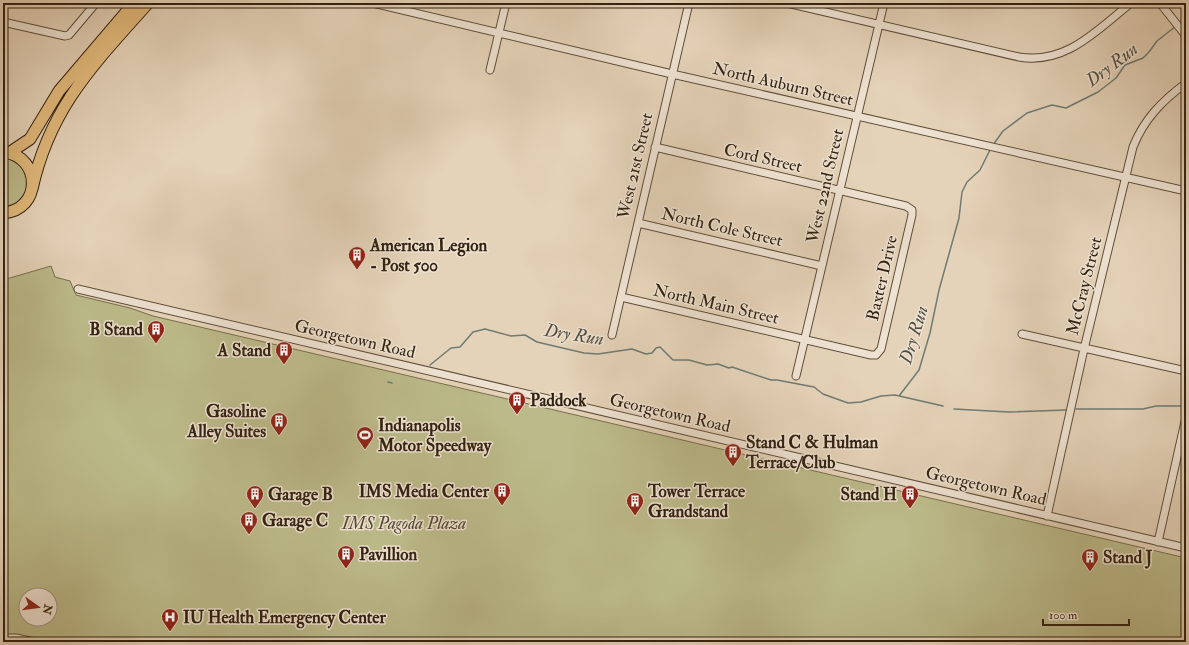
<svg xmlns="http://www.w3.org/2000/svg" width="1189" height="645" font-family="'IM FELL Double Pica',serif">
<rect width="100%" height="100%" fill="#e5d3b9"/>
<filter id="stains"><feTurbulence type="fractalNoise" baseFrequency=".005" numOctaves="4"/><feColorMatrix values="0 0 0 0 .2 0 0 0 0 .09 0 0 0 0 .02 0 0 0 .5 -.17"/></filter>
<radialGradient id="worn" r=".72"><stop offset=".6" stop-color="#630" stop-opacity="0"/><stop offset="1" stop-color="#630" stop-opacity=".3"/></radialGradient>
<path fill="#bcba8a" stroke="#776e4d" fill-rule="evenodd" d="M3 152 22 159 31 193 3 213Z
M51 266 55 277 70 281 76 295 130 308 153 316 1186 558V642H3V280ZM26 595H50V619H26Z"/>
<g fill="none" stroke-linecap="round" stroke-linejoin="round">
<path stroke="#6f7b74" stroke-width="1.5" d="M1179 24 1186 20
M993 145 1003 131 1027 113 1052 105 1066 108 1098 92 1116 78 1125 65 1143 58 1149 52 1157 41 1176 26
M430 365 451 348 460 347 473 332 485 329 511 336 525 335 537 342 584 353 598 354 632 349 646 354 652 353 656 348 660 347 673 360H689L707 365 718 364 729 368 732 367 771 380H777L814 387 823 394 848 403 861 402 881 396 895 395 943 406
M388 382 392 383
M899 396 919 370 930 333 939 290 959 218 962 192 967 182 980 170 990 150
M954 409 1009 412 1066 410
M1076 409H1143L1156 406H1182"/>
<g stroke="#5f4e3a" stroke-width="9">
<path id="street" d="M373 3 672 74 1186 191
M787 3 1019 57C1066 65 1097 30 1131 3
M1160 3 1186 36
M3 22 65 36 69 35 96 3
M490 70 506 3
M638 223 822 266
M78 289 1186 548
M621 297 871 355H876L881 349 912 215V210L906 206 655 147
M1022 334 1186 371
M612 335 689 3
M796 376 884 3
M1047 516 1084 349 1133 147C1144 119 1162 101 1186 83
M1158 542 1186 417
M3 638H16L34 642"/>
</g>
<g stroke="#322210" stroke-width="13">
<path id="primary" d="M9 153 30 139 59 91 134 3
M32 189C50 107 94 64 148 3
M3 213C42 210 42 157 4 152"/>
</g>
<use href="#street" stroke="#eee2d2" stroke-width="7"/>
<use href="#primary" stroke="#e2ba7c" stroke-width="11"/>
</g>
<defs>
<g id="building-pin" transform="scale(0.9)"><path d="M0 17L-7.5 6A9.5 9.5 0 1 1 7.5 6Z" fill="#8f2418" stroke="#eee2d2"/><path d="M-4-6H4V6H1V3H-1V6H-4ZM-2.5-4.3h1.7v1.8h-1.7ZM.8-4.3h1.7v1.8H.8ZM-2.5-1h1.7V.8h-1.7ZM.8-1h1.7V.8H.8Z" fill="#fff"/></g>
<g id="stadium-pin" transform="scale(0.9)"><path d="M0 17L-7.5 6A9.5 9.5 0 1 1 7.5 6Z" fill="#8f2418" stroke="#eee2d2"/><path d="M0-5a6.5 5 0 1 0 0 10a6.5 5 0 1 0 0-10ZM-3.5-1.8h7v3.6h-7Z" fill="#fff"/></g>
<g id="hospital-pin" transform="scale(0.9)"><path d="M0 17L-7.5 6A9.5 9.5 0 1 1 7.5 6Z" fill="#8f2418" stroke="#eee2d2"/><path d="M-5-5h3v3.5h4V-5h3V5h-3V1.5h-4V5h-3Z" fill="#fff"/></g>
</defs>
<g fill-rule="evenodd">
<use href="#building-pin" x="357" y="255"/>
<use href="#building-pin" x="156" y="329"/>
<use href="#building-pin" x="284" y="350"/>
<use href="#building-pin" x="517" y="400"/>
<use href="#building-pin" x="279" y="421"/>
<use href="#stadium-pin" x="365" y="435"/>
<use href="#building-pin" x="733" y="452"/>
<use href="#building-pin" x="502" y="491"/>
<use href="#building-pin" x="255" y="494"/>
<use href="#building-pin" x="910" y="494"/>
<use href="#building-pin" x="635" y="501"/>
<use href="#building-pin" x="249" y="520"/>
<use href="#building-pin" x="346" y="554"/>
<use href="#building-pin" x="1090" y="557"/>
<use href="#hospital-pin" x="170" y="617"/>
</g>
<g text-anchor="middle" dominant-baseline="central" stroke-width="3" stroke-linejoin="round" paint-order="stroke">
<g font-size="17" fill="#322210" stroke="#eee2d2">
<text transform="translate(783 84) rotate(13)">North Auburn Street</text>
<text transform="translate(763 158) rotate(13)">Cord Street</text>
<text transform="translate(635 166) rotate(-77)">West 21st Street</text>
<text transform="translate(825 186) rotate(-77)">West 22nd Street</text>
<text transform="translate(722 227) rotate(13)">North Cole Street</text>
<text transform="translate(882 278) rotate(-77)">Baxter Drive</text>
<text transform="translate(1084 286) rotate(-76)">McCray Street</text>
<text transform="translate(716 304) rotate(13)">North Main Street</text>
<text transform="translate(355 339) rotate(13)">Georgetown Road</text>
<text transform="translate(670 413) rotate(13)">Georgetown Road</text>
<text transform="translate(986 486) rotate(13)">Georgetown Road</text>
</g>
<g font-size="17" font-weight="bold" fill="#322210" stroke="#eee2d2" text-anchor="start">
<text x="370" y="245">American Legion<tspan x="370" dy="20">- Post 500</tspan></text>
<text x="143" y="329" text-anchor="end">B Stand</text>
<text x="271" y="350" text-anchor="end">A Stand</text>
<text x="530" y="400">Paddock</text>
<text x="266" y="411" text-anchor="end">Gasoline<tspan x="266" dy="20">Alley Suites</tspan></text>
<text x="378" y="425">Indianapolis<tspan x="378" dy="20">Motor Speedway</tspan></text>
<text x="746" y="442">Stand C &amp; Hulman<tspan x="746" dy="20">Terrace/Club</tspan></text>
<text x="489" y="491" text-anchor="end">IMS Media Center</text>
<text x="648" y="491">Tower Terrace<tspan x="648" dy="20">Grandstand</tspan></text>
<text x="268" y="494">Garage B</text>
<text x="897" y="494" text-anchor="end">Stand H</text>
<text x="262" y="520">Garage C</text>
<text x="359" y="554">Pavillion</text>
<text x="1103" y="557">Stand J</text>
<text x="183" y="617">IU Health Emergency Center</text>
</g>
<g font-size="17" font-style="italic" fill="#54482e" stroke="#eee2d2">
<text x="404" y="523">IMS Pagoda Plaza</text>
</g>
<g font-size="18" font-style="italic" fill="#514e42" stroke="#eee2d2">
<text transform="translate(1112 65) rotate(-37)">Dry Run</text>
<text transform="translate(574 335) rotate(9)">Dry Run</text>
<text transform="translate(914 335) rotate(-73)">Dry Run</text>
</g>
</g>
<rect width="1189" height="645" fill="none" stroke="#e5d3b9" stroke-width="16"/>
<rect x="4" y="4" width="1181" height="637" fill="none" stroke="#322210" stroke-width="2"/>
<rect x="8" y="8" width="1173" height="629" fill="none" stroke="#322210"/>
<g transform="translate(38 607) rotate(104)"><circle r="19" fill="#eee2d2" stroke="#a39584"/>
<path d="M0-3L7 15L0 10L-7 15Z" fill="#8f2418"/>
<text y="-6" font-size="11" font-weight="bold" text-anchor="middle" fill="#322210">N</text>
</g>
<path d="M1043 619v6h86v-6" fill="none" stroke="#322210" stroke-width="2"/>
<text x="1049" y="619" font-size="12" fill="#322210" stroke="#eee2d2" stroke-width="3" paint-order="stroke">100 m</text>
<rect width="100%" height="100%" filter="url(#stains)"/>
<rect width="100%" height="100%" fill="url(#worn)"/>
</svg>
